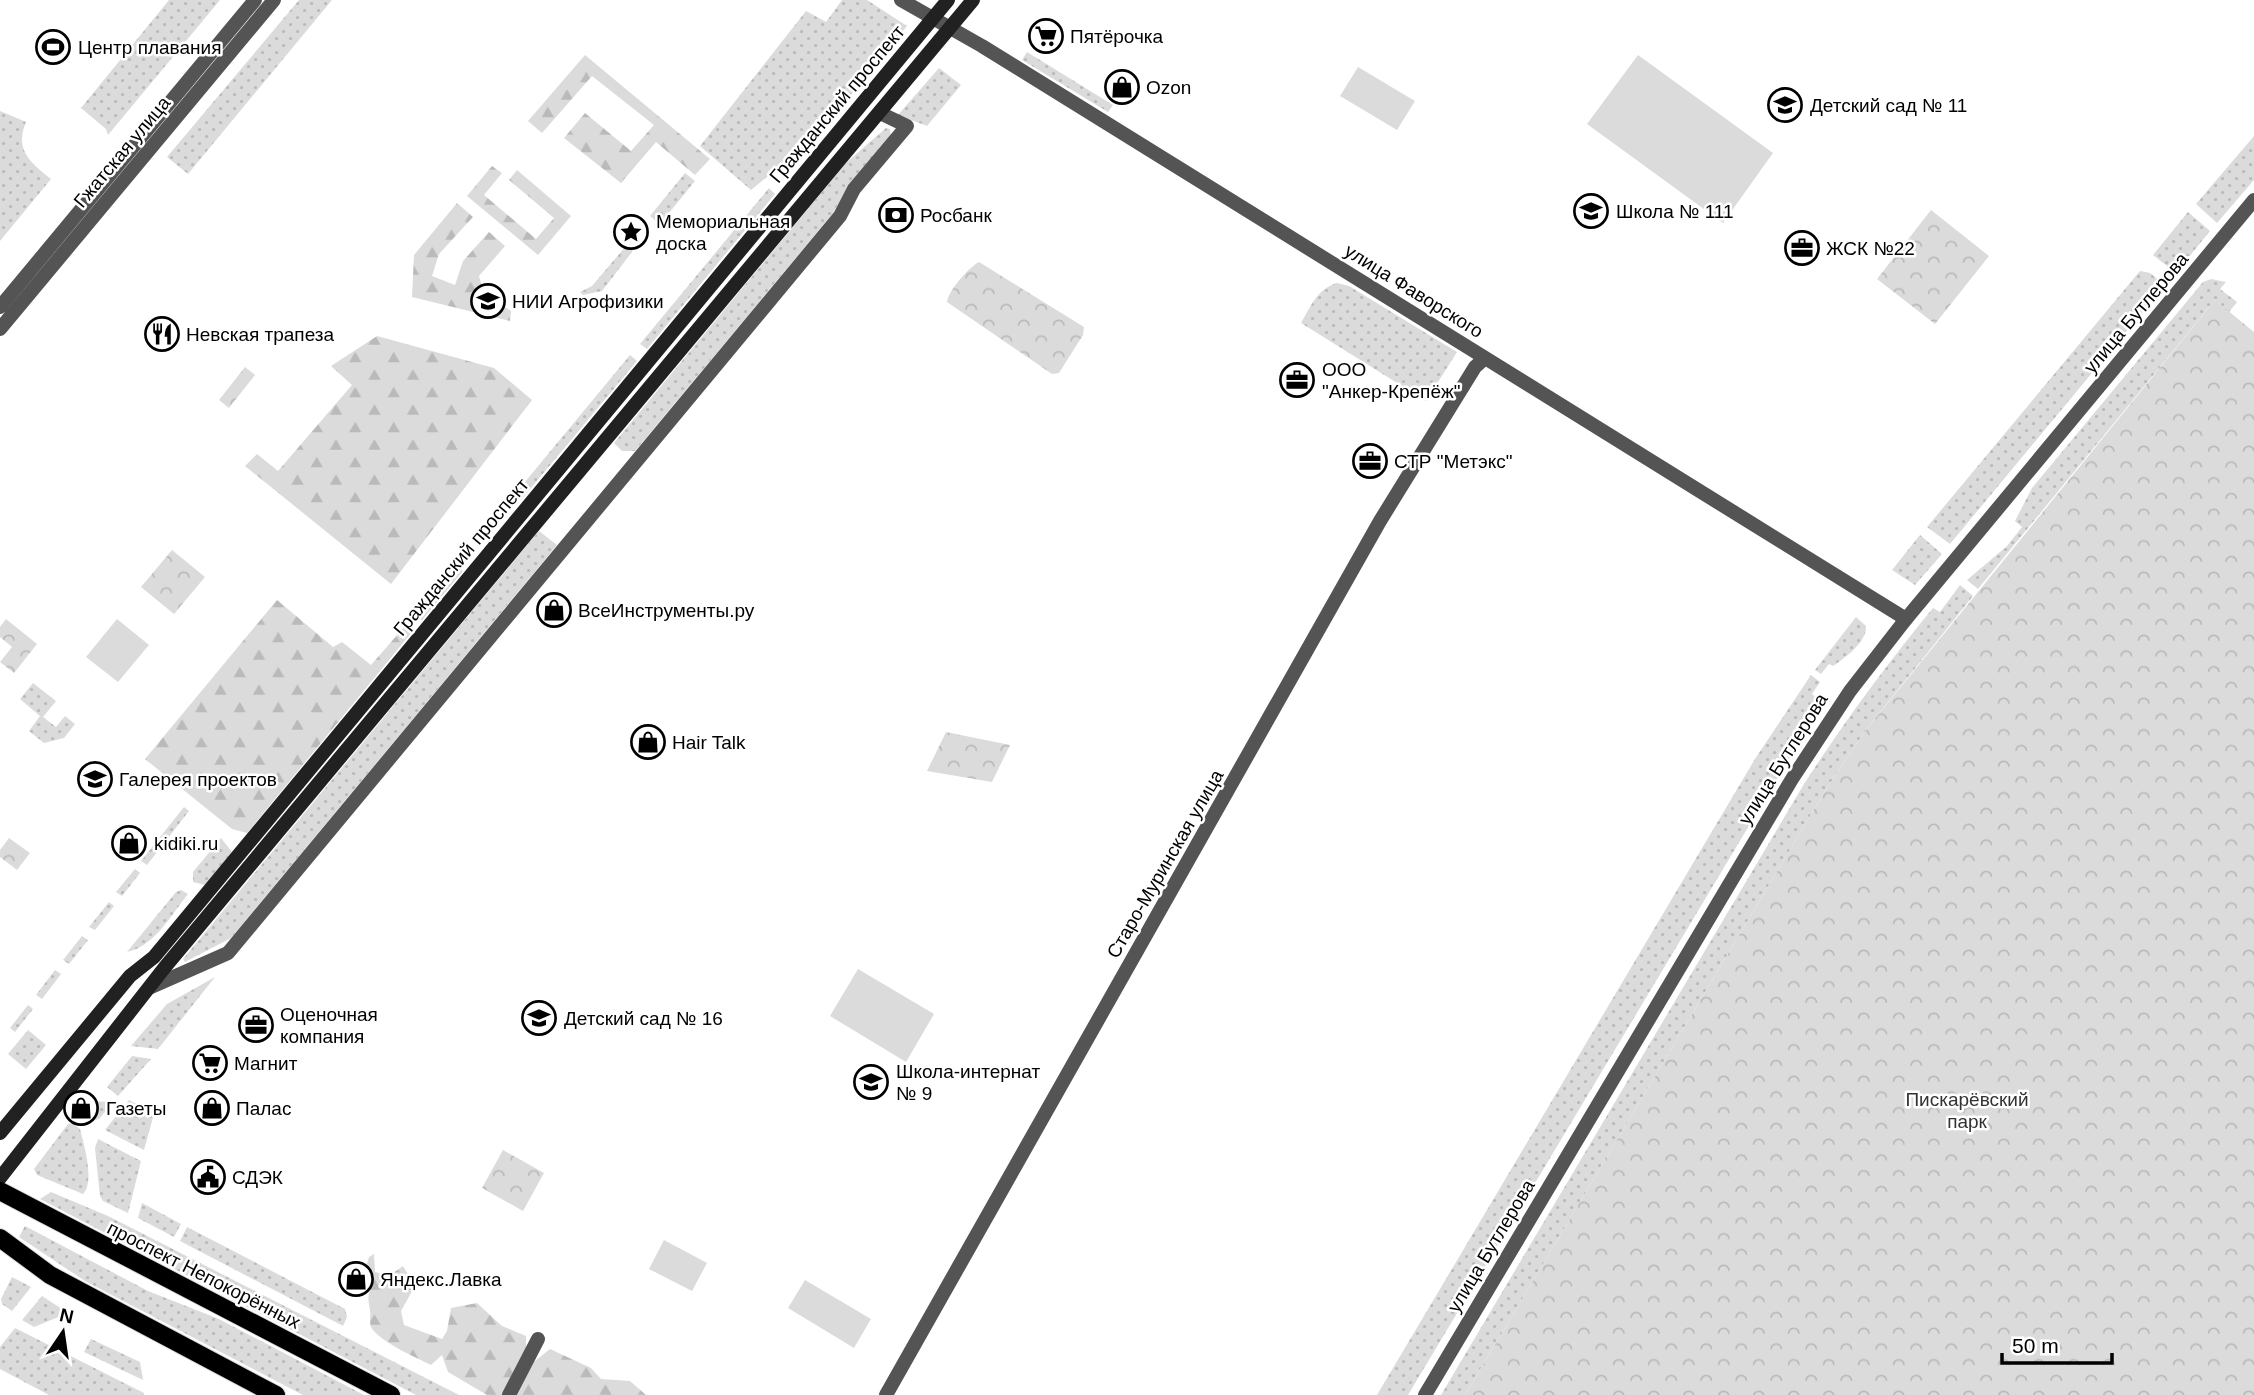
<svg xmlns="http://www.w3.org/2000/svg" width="2254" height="1395" font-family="Arial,sans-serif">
<defs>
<pattern id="grass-dots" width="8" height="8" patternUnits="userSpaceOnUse" patternTransform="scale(1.75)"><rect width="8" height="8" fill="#dbdbdb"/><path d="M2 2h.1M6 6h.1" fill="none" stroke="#bababa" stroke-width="1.8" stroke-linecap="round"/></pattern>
<pattern id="forest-firs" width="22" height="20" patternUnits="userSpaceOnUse" patternTransform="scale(1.75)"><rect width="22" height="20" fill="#dbdbdb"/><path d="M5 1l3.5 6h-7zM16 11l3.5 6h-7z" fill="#bababa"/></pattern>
<pattern id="park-crowns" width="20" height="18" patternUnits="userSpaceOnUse" patternTransform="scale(1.75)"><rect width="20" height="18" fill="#dbdbdb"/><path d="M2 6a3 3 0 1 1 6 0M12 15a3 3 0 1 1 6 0" fill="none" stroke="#bababa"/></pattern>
</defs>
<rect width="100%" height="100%" fill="#fff"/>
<path fill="url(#grass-dots)" d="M169 0H220L108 135 106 129 81 108Z
M299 0H332L188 174 167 157Z
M842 0H867L907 26 787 173 779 167 751 190 700 146 806 11 826 22Z
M1027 52 1113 105 1108 112 1022 60Z
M939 68 961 85 927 126 898 115Z
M0 111 26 122C14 150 31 163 51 179L0 241Z
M886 128 890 129 891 136 846 190 833 213 635 451H622L614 443 847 162Z
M2254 136V180L2217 223 2196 204Z
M685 173 695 181 660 224 650 216Z
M769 188 775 194 647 349 640 344Z
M2188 212 2210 231 2176 273 2153 255Z
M626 246 633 249 632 252 602 291 583 295 580 292 592 286Z
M2140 271 2150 273 2165 285 1950 544 1927 527Z
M2211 279 2226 282 2220 289 2237 302 2229 312 2215 300 1978 589 1967 580 2007 546 2022 527 2015 521 2032 488 2203 282Z
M1337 283 1349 286 1457 352 1426 401 1301 323C1311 306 1317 289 1337 283Z
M630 355 637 361 521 500 515 494Z
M539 531 557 545 231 938 185 962 183 959Z
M1920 535 1942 554 1915 585 1892 570Z
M455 566 463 571 422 620 412 616Z
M1960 585 1973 596 1865 731 1825 791 1465 1395H1441L1804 784C1844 722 1887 664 1933 608L1940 612Z
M1856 617 1866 626C1867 642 1845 658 1833 666L1829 664 1821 674 1815 670Z
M1811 675 1820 682 1812 694 1818 699 1807 729 1408 1395H1377L1755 759Z
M33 683 56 701 43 717 56 727 65 716 75 724 64 738 44 743 29 731 40 716 20 699Z
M184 807 189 811 147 865 141 861Z
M221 838 232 852 205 885 193 882V872Z
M135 869 140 873 122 896 116 892Z
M181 890 188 894C171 915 155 946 127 952L176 892Z
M109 902 114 906 95 930 89 927Z
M82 936 88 940 69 964 63 960Z
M55 970 61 974 42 999 36 995Z
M215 977 158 1049 131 1046 167 1004Z
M28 1005 33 1009 15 1032 10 1028Z
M28 1030 46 1045 26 1069 8 1054Z
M132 1056 151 1059 118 1096 107 1087Z
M129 1100 154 1114 144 1150 105 1130Z
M84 1101 113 1102 99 1119 89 1122Z
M72 1123 80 1129C84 1145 95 1182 83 1194L37 1175 34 1169 68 1124Z
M98 1139 141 1161 128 1213 103 1201 100 1196 95 1148Z
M51 1192 108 1216 459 1395H416L40 1199Z
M142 1203 181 1224 174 1237 138 1218Z
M25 1226 148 1291 219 1319 364 1395H303L85 1281 19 1237Z
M187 1227 345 1309 347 1317 343 1326 180 1241Z
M12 1277 31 1287 12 1311 2 1304 1 1299Z
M42 1296 68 1313 34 1327 22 1320Z
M15 1328 144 1393V1395H49L0 1369V1347Z
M91 1339 140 1362 143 1380 84 1352Z"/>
<path fill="url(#forest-firs)" d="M585 55 710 159 695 175 656 142 621 183 564 138 585 113 631 151 654 125 592 76 542 133 528 121Z
M492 166 502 173 484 195 536 239 554 218 509 180 517 170 571 216 538 255 467 196Z
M457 203 473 217 439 254 432 276 455 285 463 261 489 232 505 246 479 276 484 294 511 311 510 321 412 297 414 255Z
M377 336 494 368 532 400 391 584 245 466 257 454 278 471 352 385 331 366Z
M277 600 333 647 342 642 371 665 405 626 412 632 247 833 232 829 145 759Z
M374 1254 375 1272 389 1276 403 1266 415 1286 401 1311 404 1325 442 1339 447 1331 451 1308 477 1303 502 1326 526 1336V1360L535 1361 550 1349 591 1368 601 1379 630 1381 646 1395H487L448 1372 442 1355 431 1365C417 1358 378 1341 371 1327 369 1322 371 1316 370 1311 369 1301 367 1299 370 1290L363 1276 369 1257Z"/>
<path fill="url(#park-crowns)" d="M1931 210 1989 256 1935 324 1877 279Z
M979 262 1084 327 1083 335 1059 373 1052 374 947 302C949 290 968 268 979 262Z
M2215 300 2254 332V1395H1465L1825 791 1865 731Z
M245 367 255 375 229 408 219 400Z
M172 550 205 577 174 614 141 587Z
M6 619 37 644 14 673 0 662 12 647 0 637V627Z
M946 732 1010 745 992 782 927 771Z
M9 838 30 853 17 870 0 857V850Z
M503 1150 544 1173 523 1211 482 1188Z"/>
<path fill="#dbdbdb" d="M1638 55 1773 153 1723 223 1587 124Z
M1358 67 1415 101 1397 130 1340 96Z
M117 619 149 645 118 682 86 657Z
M858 969 934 1014 906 1062 830 1016Z
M664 1240 707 1263 692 1291 649 1269Z
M805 1280 871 1319 854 1348 788 1308Z"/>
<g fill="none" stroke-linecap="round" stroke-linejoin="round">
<g stroke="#dbdbdb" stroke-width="20">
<path id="primary" d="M0 1191 391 1395
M0 1238 50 1275 276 1395"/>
</g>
<path stroke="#545454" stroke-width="14" d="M901 0 982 46 1906 619
M0 307 255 0
M0 329 274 0
M151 987 228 953 840 216 854 189 907 126 880 113
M509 1395 538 1339
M886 1395 1380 521 1475 367 1485 358"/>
<path stroke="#545454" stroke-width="14" d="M1425 1395 1792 779 1850 691 1906 619 2254 200"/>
<path stroke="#212121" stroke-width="14" d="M0 1133 130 976 154 957 948 0
M0 1178 165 967 973 0"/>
<use href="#primary" stroke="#000" stroke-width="18"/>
</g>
<defs>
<g id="supermarket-ring" transform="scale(1.75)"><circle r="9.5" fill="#fff" stroke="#000" stroke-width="1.5"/><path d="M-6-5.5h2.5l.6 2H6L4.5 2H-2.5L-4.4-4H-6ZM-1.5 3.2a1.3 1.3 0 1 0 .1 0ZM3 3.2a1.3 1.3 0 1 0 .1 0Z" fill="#000"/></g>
<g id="stadium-ring" transform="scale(1.75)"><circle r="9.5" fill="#fff" stroke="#000" stroke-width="1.5"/><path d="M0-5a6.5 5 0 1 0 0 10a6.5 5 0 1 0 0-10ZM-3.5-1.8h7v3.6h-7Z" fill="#000"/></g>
<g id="shop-ring" transform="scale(1.75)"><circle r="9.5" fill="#fff" stroke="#000" stroke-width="1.5"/><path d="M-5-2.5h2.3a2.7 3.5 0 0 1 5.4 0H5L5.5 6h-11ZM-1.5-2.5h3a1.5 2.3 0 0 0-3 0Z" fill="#000"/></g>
<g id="school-ring" transform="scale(1.75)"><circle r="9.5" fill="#fff" stroke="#000" stroke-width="1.5"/><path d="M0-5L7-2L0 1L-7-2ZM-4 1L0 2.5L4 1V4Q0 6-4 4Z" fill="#000"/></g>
<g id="bank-ring" transform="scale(1.75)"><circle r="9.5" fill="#fff" stroke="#000" stroke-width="1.5"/><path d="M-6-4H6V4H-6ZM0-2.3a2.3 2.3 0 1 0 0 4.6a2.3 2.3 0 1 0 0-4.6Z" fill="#000"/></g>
<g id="sight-ring" transform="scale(1.75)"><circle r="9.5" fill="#fff" stroke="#000" stroke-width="1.5"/><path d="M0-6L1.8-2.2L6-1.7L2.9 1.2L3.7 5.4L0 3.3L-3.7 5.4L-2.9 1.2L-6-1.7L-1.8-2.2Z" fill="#000"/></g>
<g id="office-ring" transform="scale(1.75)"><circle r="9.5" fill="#fff" stroke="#000" stroke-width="1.5"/><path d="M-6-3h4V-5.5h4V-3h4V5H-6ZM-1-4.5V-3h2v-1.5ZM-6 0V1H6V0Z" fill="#000"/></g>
<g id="university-ring" transform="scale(1.75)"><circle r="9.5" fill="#fff" stroke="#000" stroke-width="1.5"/><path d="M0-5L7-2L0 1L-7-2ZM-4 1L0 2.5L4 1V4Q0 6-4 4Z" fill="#000"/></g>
<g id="restaurant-ring" transform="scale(1.75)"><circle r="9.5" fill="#fff" stroke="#000" stroke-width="1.5"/><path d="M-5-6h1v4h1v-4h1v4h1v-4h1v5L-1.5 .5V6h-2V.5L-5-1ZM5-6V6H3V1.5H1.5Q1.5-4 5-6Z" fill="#000"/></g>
<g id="civic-ring" transform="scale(1.75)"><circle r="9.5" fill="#fff" stroke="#000" stroke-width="1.5"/><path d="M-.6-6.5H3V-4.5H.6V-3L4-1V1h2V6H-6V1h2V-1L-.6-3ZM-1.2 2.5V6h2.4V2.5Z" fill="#000"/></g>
</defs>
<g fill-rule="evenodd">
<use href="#supermarket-ring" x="1046" y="36"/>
<use href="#stadium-ring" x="53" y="47"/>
<use href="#shop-ring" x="1122" y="87"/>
<use href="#school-ring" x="1785" y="105"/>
<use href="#school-ring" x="1591" y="211"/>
<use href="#bank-ring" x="896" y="215"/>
<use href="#sight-ring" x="631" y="232"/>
<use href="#office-ring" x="1802" y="248"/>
<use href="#university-ring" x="488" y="301"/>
<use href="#restaurant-ring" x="162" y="334"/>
<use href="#office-ring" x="1297" y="380"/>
<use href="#office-ring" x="1370" y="461"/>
<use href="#shop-ring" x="554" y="610"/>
<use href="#shop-ring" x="648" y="742"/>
<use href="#university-ring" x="95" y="779"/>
<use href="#shop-ring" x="129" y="843"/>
<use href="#school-ring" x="539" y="1018"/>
<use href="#office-ring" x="256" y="1025"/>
<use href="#supermarket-ring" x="210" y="1063"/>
<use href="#school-ring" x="871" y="1082"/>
<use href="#shop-ring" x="81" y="1108"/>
<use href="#shop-ring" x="212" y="1108"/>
<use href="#civic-ring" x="208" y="1177"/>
<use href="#shop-ring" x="356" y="1279"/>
</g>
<g text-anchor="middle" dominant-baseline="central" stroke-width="5" stroke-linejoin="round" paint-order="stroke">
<g font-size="19" fill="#000" stroke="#fff" text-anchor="start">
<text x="1070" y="36">Пятёрочка</text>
<text x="78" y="47">Центр плавания</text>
<text x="1146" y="87">Ozon</text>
<text x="1810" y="105">Детский сад № 11</text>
<text x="1616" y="211">Школа № 111</text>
<text x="920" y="215">Росбанк</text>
<text x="656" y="221">Мемориальная<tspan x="656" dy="22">доска</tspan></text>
<text x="1826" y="248">ЖСК №22</text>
<text x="512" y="301">НИИ Агрофизики</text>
<text x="186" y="334">Невская трапеза</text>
<text x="1322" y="369">ООО<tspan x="1322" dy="22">"Анкер-Крепёж"</tspan></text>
<text x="1394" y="461">СТР "Метэкс"</text>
<text x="578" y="610">ВсеИнструменты.ру</text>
<text x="672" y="742">Hair Talk</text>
<text x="119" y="779">Галерея проектов</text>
<text x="154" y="843">kidiki.ru</text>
<text x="280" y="1014">Оценочная<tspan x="280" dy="22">компания</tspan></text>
<text x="564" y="1018">Детский сад № 16</text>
<text x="234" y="1063">Магнит</text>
<text x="896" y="1071">Школа-интернат<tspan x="896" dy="22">№ 9</tspan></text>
<text x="106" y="1108">Газеты</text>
<text x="236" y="1108">Палас</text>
<text x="232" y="1177">СДЭК</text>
<text x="380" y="1279">Яндекс.Лавка</text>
</g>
<g font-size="19" fill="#000" stroke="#fff">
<text transform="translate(837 104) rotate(-50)">Гражданский проспект</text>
<text transform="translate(122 152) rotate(-50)">Гжатская улица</text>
<text transform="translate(1414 291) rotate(32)">улица Фаворского</text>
<text transform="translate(2136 313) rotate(-50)">улица Бутлерова</text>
<text transform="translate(461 557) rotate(-50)">Гражданский проспект</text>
<text transform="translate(1783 759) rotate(-58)">улица Бутлерова</text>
<text transform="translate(1165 864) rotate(-60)">Старо-Муринская улица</text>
<text transform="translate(1491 1246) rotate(-59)">улица Бутлерова</text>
<text transform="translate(204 1275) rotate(27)">проспект Непокорённых</text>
</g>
<g font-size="19" fill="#323232" stroke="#fff">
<text x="1967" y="1099">Пискарёвский<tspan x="1967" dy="22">парк</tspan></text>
</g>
</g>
<g transform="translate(63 1332) rotate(13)" stroke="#ffffff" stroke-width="5" paint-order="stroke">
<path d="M0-5L12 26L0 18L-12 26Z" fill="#000000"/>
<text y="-10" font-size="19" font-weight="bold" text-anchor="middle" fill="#000000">N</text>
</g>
<path d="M2002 1353v10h110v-10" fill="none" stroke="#000000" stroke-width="3.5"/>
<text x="2012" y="1353" font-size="21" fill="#000000" stroke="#ffffff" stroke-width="5" paint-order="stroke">50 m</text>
</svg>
